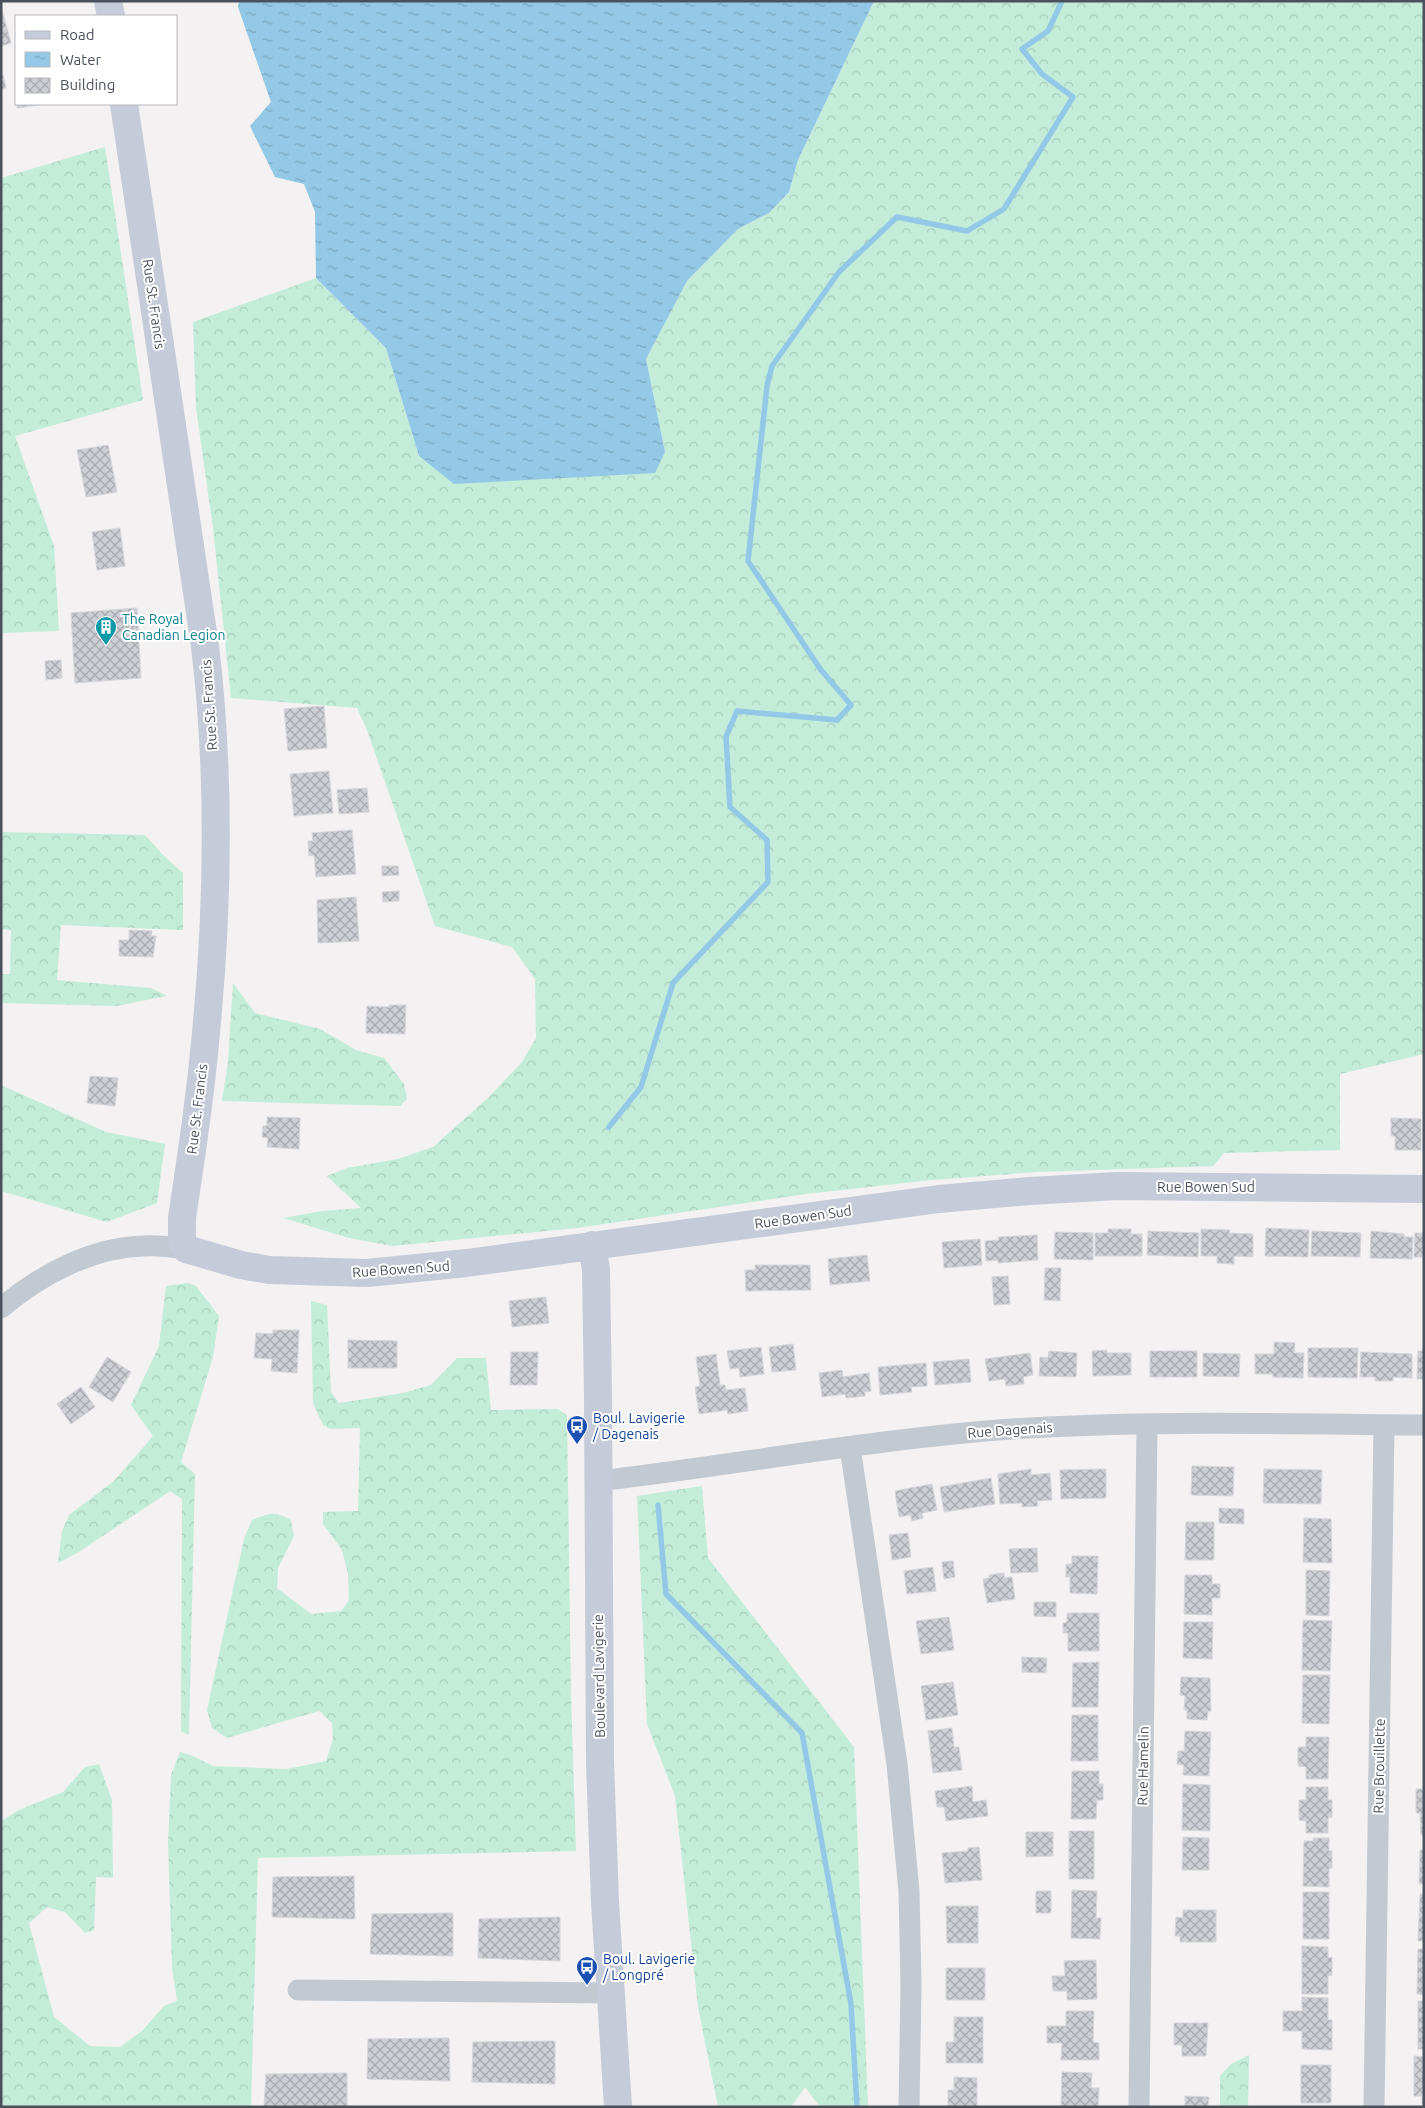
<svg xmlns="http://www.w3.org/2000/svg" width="1425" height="2108" font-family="Ubuntu,sans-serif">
<defs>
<pattern id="forest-crowns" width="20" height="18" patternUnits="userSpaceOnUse" patternTransform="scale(1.25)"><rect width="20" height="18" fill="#c3edd9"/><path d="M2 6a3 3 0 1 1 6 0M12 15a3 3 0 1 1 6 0" fill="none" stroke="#a9cdbd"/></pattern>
<pattern id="water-ripples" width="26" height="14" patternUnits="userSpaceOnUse" patternTransform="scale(1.25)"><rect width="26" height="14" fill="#93c9e6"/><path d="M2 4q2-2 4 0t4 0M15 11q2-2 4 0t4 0" fill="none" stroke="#7aa6be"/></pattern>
<pattern id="building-cross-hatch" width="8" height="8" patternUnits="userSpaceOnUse" patternTransform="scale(1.25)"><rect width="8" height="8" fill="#cecfd5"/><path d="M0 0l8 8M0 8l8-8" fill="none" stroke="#a9aab0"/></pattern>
</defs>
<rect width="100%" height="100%" fill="#f3f1f1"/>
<path fill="url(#forest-crowns)" d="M874 1H1424V1054L1340 1074V1150L1224 1153 1213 1166 1037 1172 932 1180 806 1194 577 1228 392 1246 349 1238 283 1218 322 1211 361 1208 327 1176 347 1168 398 1159 433 1147 490 1096 522 1062 536 1038 535 979 512 947 435 926 367 730 357 708 231 698 213 528 196 408 193 322 316 278 386 348 419 456 665 452 646 359 687 281 738 229 769 213 789 192 798 160Z
M105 147 143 400 15 436 54 546 59 631 1 633V178Z
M1 832 145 835 165 857 183 873V930L61 925 57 980 151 988 167 996 116 1006 1 1003V974H10L11 930 1 929Z
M233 983 255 1013 320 1029 356 1050 384 1058 404 1084 407 1099 400 1106 222 1101 228 1062Z
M1 1085 106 1132 165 1144 157 1203 107 1222 1 1191Z
M188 1283 196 1286 219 1316 213 1357 181 1462 195 1474 189 1735 181 1731 182 1499 170 1491 77 1553 58 1563 62 1531 69 1515 114 1481 153 1436 131 1405 159 1346 166 1286Z
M311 1301 327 1305 331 1392 339 1403 403 1393 431 1385 457 1358H486L491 1410 558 1409 567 1415 571 1694 576 1851 258 1858 251 2107H1V1821L19 1810 63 1792 85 1767 99 1764 112 1800 113 1878 96 1877 94 1930 85 1933 65 1912 47 1907 29 1923 54 2017 90 2046 120 2047 142 2031 164 2006 177 2001 172 1968 168 1843 171 1775 180 1752 193 1756 213 1766 287 1769 326 1761 333 1739 332 1723 319 1711 227 1738 212 1728 207 1710 244 1539 252 1520C269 1513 275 1511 291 1520L294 1536 278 1568 277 1588 311 1614 341 1611 349 1600 348 1573 342 1550 323 1524V1512L358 1511 360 1428 330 1429 323 1425 313 1403Z
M702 1486 708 1558 854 1747 868 2107H820L805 2087 791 2107H718L698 2007 675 1796 647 1724 637 1496Z
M1249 2055 1248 2107H1220V2076L1231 2064Z"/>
<path fill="url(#water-ripples)" d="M239 1H874L798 160 789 192 769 213 738 229 687 281 646 359 665 452 655 473 454 484 419 456 386 348 316 278 315 212 304 184 275 177 250 126 271 102 238 7Z"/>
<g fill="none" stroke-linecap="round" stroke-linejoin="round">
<path stroke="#93c9e6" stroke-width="5.5" d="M609 1127 641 1087 673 983 768 882 767 840 730 807 726 737 737 711 837 720 851 705 821 670 748 561 767 386 772 366 839 272 897 217 967 231 1004 209 1073 97 1042 74 1022 49 1048 31 1062 1
M658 1505 666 1594 802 1733 851 2004 857 2107"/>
</g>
<path fill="url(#building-cross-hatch)" stroke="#d5d6db" d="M1 6 11 43 1 46Z
M1 75H3L6 88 1 90Z
M17 104H46L17 108Z
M108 445 117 492 86 497 77 450Z
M120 528 125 566 97 570 92 532Z
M137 608 141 678 75 683 71 613Z
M61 660 62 678 46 680 45 661Z
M324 706 327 748 288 751 284 709Z
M329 771 333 813 294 816 290 774Z
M367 788 369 812 339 814 337 790Z
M352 830 356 874 316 877 314 855 309 856 308 841H313L312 833Z
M382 866H398L399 875 382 876Z
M399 891V901L383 902 382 892Z
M356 897 359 941 318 943 317 900Z
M129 930 152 931 151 936H156L153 957 119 956V940H129Z
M389 1005H406L405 1034 366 1033 367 1006 389 1007Z
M90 1076 118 1078 115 1106 87 1103Z
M267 1117 300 1118 299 1149 267 1147 268 1138 262 1137 263 1126H267Z
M1391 1118 1421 1119V1150H1395V1136H1391Z
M1266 1228 1309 1230 1308 1257 1265 1256Z
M1108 1229H1131V1234H1142V1256H1095V1233H1108Z
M1201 1229 1230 1230 1229 1233 1253 1234V1257L1234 1256V1264L1217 1263V1256H1201Z
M1148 1231 1199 1233 1198 1257 1147 1255Z
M1312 1231 1361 1233 1360 1257 1311 1256Z
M1371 1231 1404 1234V1237H1413L1412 1259 1370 1258Z
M1055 1232 1093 1233V1260L1054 1259Z
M1415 1233H1424V1257H1414Z
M1037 1235 1038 1260 998 1263V1260L986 1261 985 1241 999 1240 998 1237Z
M980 1239 982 1265 944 1268 942 1242Z
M867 1255 870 1281 830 1285 828 1259Z
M755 1265H810L811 1290 746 1291 745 1270H755Z
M1045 1268H1061L1060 1301 1044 1300Z
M1008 1276 1010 1304 994 1305 992 1277Z
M546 1297 549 1323 512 1327 509 1301Z
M273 1330H299L297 1373 271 1371 272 1359 254 1358 256 1333 273 1334Z
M348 1340 397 1341V1368H348Z
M1274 1342 1295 1343 1294 1353H1304L1303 1378 1273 1377V1374H1255V1354H1274Z
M793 1344 796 1370 772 1372 769 1347Z
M761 1347 764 1374 740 1377 739 1368 730 1369 727 1351Z
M1308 1348H1358L1357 1378 1308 1377Z
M1107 1350V1353H1131V1375L1093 1376 1092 1351Z
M1049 1351 1077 1353 1076 1377 1039 1376 1040 1357 1048 1358Z
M1150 1351H1197V1377H1150Z
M1418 1351H1424V1379H1417Z
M511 1352H538L537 1385H510Z
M1361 1352 1412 1354V1378L1393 1377V1381H1375V1377H1360Z
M1030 1353 1033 1375 1023 1377 1024 1384 1006 1386 1005 1379 989 1381 985 1359Z
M1203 1353 1240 1354 1239 1377 1203 1376Z
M716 1354 720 1385H725L726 1390 745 1388 748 1411 728 1414 727 1410 699 1414 695 1387 700 1386 696 1357Z
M107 1357 131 1372 113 1402 89 1387Z
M969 1359 971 1382 935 1385 933 1362Z
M926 1363 927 1386 911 1387 912 1392 880 1395 878 1367Z
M842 1370 843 1377 869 1373 871 1391 865 1392V1396L846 1398 845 1394 822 1397 819 1373Z
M81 1387 95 1407 71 1424 57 1404Z
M1192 1466 1234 1467 1233 1496 1191 1495Z
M1031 1469V1475L1050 1473 1052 1500 1037 1501 1038 1506 1022 1507V1503L1000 1504 998 1474Z
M1106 1469V1498L1061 1499 1060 1470Z
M1264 1469 1322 1470 1321 1504 1263 1503Z
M991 1478 995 1504 944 1512 940 1487Z
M932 1484 937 1510 922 1513 923 1518 912 1521 910 1515 899 1517 895 1491Z
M1219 1508 1244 1509V1524L1219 1523Z
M1304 1518 1331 1519 1332 1563 1303 1562Z
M1186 1522H1214V1560H1185Z
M908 1533 911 1557 892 1560 889 1535Z
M1037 1548 1038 1572 1011 1573 1009 1549Z
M1072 1556H1098L1097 1594 1070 1593V1577H1066V1564H1072Z
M953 1561 955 1577 944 1579 942 1562Z
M933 1567 936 1591 907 1594 904 1571Z
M1306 1570 1330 1571 1329 1616 1306 1615Z
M1004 1573V1578L1012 1577 1015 1599 987 1603 983 1579 989 1578V1575Z
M1185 1575H1212V1584H1220V1598H1212V1615L1184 1614Z
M1034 1602H1056V1617L1034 1616Z
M1067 1613H1099V1651H1068V1633H1063V1623L1067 1622Z
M949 1617 954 1650 921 1654 916 1621Z
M1303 1620 1332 1621 1330 1671 1302 1670Z
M1184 1622H1213L1212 1659 1183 1658Z
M1022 1657 1047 1658 1046 1673 1022 1672Z
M1099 1662 1098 1707H1072L1073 1663Z
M1303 1675H1330L1329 1724 1302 1723Z
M1181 1677 1210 1678 1211 1711H1208L1207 1720 1187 1719V1710H1184L1185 1696 1180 1695Z
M953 1682 958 1715 926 1720 921 1686Z
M1072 1715H1098V1761H1071Z
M952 1728 954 1747H959L962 1770 933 1773 928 1731Z
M1185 1731 1211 1732 1209 1776 1183 1775 1184 1765 1177 1764 1178 1751H1184Z
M1306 1737H1329L1328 1779H1306V1767L1298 1766V1747H1306Z
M1072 1771H1099V1784H1103V1800H1097L1096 1819H1071Z
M1183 1784 1210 1785V1831L1182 1830Z
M972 1786 973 1802 986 1800 988 1816 946 1821 944 1807H937L935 1791Z
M1306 1787H1328V1800H1332V1817L1328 1818V1833H1306V1821L1299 1820V1800H1306Z
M1416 1789H1424V1835H1421L1420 1813H1416Z
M1069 1831H1094V1879H1069Z
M1026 1832H1053V1856L1026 1857Z
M1183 1837 1209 1838V1870H1182Z
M1313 1838H1329V1851H1332V1868H1329V1887L1303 1886 1304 1841H1313Z
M979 1847 982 1880 945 1883 942 1853 968 1851V1848Z
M1420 1850H1424V1884H1419Z
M354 1876 355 1919 272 1917 273 1877Z
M1072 1890 1097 1891 1096 1918H1101L1100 1939 1071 1938Z
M1036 1891H1051V1913H1036Z
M1303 1892H1329V1939H1303Z
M1420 1894H1424V1941H1418Z
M946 1906H978V1943H947Z
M1183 1910H1216V1942H1180V1936H1175L1176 1917 1183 1918Z
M453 1913V1956L370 1954 372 1914Z
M560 1917V1961L478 1958 479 1919Z
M1302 1946 1328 1947V1958L1332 1957V1975L1328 1976V1994H1302Z
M1418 1949H1424V1995L1417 1994Z
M1096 1960 1097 1999 1067 2000V1991H1053L1052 1976H1065L1064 1961Z
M946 1968H985V2000H946Z
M1302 1997 1328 1998V2020H1332V2050L1302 2049V2031H1283V2011H1302Z
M1418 2001H1424V2049H1418Z
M1066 2011H1094L1093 2042 1099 2043V2060H1061L1062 2043H1047V2026H1066Z
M954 2017H983V2063H946V2042H954Z
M1174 2023H1208L1206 2056H1182V2045H1174Z
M449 2038 450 2081 367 2079 368 2039Z
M555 2041V2084L472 2082 473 2042Z
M1414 2056 1424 2057V2104H1422V2096H1414Z
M1301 2065H1331V2103H1301Z
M1062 2072 1092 2073 1091 2088H1099L1098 2107H1061Z
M347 2073V2107H264L266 2074Z
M954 2077 977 2078V2107H948V2090H954Z
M1185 2096 1209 2097 1208 2107H1185Z"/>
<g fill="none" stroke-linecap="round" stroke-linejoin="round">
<path stroke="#c2c9d1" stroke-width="21" d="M1 1308C40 1275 92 1247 144 1246 158 1245 172 1247 186 1249
M850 1447 897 1764 909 1891 911 1984 909 2107
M598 1481C736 1465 873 1439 1012 1429 1148 1420 1287 1424 1424 1425
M298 1990 611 1993
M1139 2107 1147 1424
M1374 2107 1384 1425"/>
<path stroke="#c5cbd8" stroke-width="28" d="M108 1 111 16
M124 104 205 646C221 780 218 918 204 1053 199 1108 190 1163 182 1218V1241L186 1249 241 1265 269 1270 367 1273 467 1263 939 1199 1030 1191 1117 1186 1424 1189
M592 1245 596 1270 598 1396 600 1762 605 1902 618 2107"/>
</g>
<defs>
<g id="building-pin" transform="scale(1.125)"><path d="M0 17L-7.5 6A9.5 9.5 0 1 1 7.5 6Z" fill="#0f9aa8" stroke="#fff"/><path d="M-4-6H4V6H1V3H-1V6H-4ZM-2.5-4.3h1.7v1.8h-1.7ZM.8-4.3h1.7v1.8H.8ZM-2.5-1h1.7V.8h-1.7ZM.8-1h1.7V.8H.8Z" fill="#fff"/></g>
<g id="bus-pin" transform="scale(1.125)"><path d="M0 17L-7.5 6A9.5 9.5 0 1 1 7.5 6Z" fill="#1a4fb4" stroke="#fff"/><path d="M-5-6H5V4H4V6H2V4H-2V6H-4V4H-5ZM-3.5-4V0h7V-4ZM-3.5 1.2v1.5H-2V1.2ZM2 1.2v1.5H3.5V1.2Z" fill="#fff"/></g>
</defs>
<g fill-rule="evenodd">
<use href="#building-pin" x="106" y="627"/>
<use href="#bus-pin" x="577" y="1426"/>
<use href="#bus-pin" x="587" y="1967"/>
</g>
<g text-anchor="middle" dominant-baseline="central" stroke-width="4" stroke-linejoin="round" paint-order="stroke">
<g font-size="14" fill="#4a515d" stroke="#fff">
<text transform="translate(154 304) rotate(82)">Rue St. Francis</text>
<text transform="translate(209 705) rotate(-94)">Rue St. Francis</text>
<text transform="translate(197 1109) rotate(-83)">Rue St. Francis</text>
<text x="1206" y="1187">Rue Bowen Sud</text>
<text transform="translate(803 1217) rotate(-8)">Rue Bowen Sud</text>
<text transform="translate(401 1269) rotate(-4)">Rue Bowen Sud</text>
<text transform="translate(1010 1430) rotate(-4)">Rue Dagenais</text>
<text transform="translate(599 1676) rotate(-91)">Boulevard Lavigerie</text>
<text transform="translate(1143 1766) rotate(-89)">Rue Hamelin</text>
<text transform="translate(1379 1766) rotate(-89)">Rue Brouillette</text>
</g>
<g font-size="14" fill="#0d838f" stroke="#fff" text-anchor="start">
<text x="122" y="619">The Royal<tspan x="122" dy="16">Canadian Legion</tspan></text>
</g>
<g font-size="14" fill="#164399" stroke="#fff" text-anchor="start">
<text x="593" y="1418">Boul. Lavigerie<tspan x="593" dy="16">/ Dagenais</tspan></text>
<text x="603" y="1959">Boul. Lavigerie<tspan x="603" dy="16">/ Longpré</tspan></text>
</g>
</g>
<rect width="1425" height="2108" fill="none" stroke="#4a515d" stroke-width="5"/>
<rect x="15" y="15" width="162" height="90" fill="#ffffff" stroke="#b7b9be"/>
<rect x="25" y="31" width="25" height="8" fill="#c5cbd8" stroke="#b7b9be"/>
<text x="60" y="40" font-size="15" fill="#4a515d">Road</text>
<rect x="25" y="52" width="25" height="15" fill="url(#water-ripples)" stroke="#b7b9be"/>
<text x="60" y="65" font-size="15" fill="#4a515d">Water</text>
<rect x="25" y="78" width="25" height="15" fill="url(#building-cross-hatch)" stroke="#b7b9be"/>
<text x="60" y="90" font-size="15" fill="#4a515d">Building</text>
</svg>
